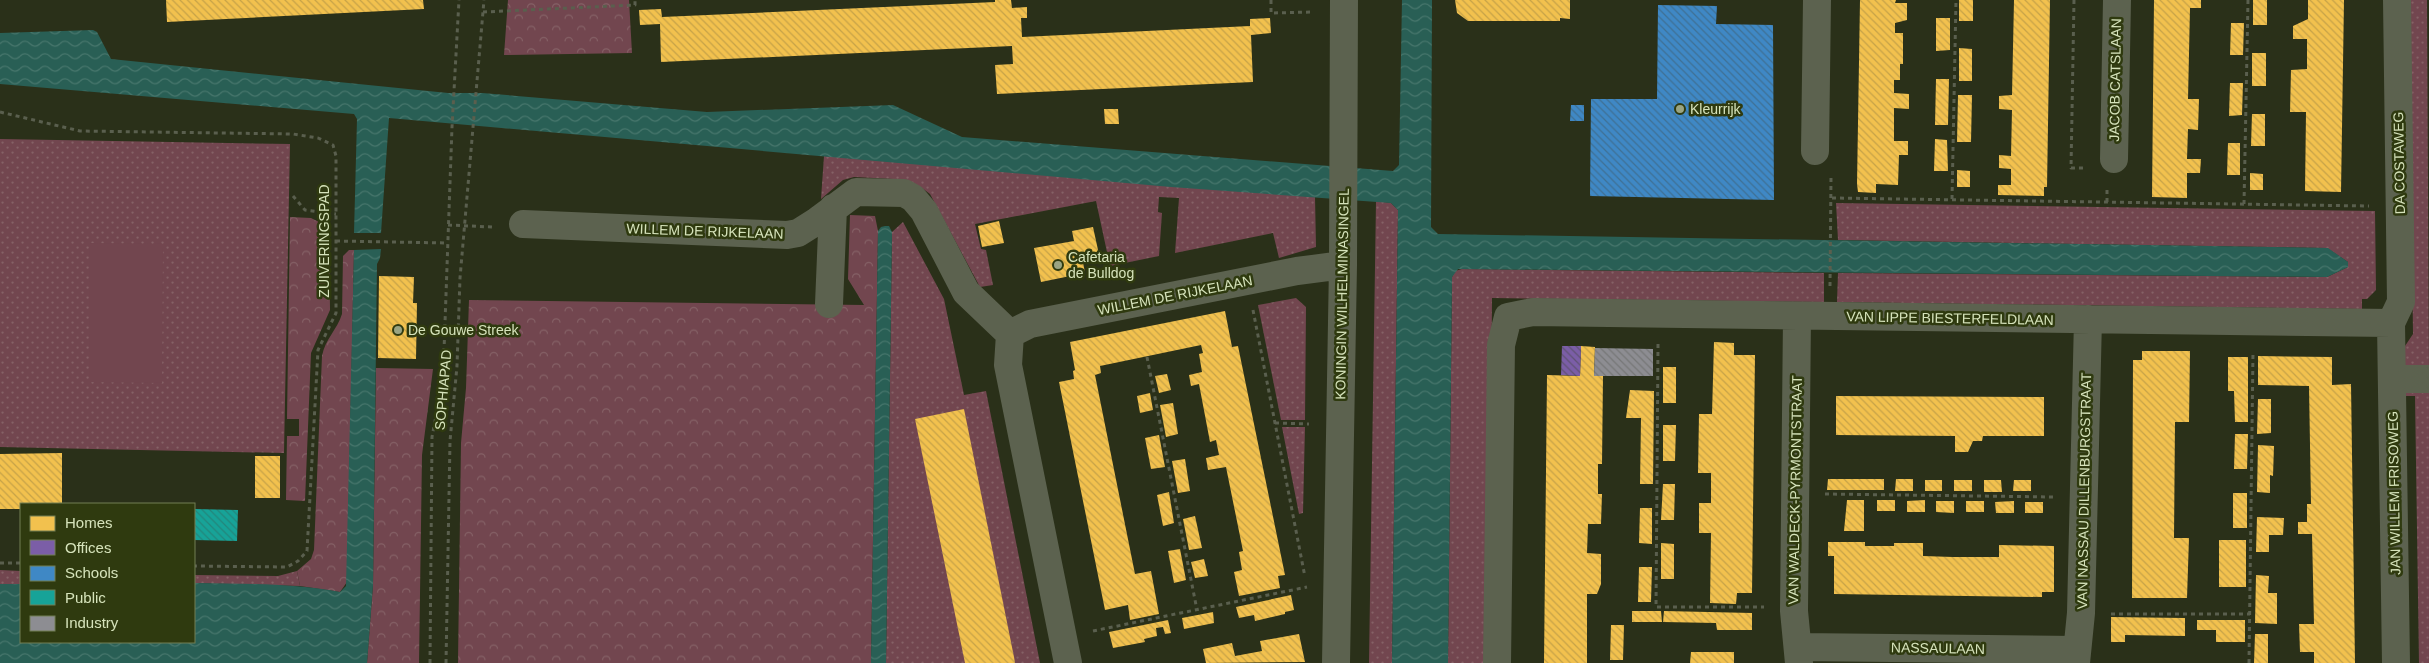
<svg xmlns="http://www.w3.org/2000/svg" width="2429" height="663" font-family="Arial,sans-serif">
<defs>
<pattern id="grass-dots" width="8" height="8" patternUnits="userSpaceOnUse" patternTransform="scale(1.25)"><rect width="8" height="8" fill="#72464f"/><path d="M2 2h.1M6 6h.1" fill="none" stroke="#856166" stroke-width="1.8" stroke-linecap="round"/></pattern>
<pattern id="forest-crowns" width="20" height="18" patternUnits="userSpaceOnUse" patternTransform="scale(1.25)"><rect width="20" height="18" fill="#72464f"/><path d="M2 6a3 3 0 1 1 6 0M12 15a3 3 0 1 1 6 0" fill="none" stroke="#856166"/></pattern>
<pattern id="water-waves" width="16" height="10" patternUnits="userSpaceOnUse" patternTransform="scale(1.25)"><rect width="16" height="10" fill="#295f55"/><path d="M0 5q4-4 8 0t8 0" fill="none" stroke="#47766c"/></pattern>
<pattern id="homes-back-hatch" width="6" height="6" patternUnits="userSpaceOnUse" patternTransform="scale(1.25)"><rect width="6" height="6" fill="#f2c14e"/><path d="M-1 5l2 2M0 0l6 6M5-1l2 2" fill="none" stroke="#c6a248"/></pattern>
<pattern id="offices-back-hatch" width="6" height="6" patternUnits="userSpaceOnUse" patternTransform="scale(1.25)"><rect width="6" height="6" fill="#7b5ea7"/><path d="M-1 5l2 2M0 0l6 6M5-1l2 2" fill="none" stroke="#605275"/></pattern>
<pattern id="schools-back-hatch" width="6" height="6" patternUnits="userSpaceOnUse" patternTransform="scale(1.25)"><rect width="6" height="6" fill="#3f88c5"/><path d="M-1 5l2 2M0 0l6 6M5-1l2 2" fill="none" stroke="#3f7094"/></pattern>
<pattern id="public-back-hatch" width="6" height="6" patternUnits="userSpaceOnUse" patternTransform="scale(1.25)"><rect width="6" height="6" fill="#17a398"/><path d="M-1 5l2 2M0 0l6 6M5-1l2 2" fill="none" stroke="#23867b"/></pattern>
<pattern id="industry-back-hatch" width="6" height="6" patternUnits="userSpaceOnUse" patternTransform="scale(1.25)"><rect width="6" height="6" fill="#8d8d92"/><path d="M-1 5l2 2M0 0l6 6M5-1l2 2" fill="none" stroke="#767777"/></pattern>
</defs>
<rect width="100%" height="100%" fill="#2a3019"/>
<path fill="url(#grass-dots)" d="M2409 0H2427L2429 372 2403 373 2405 346 2413 334Z
M0 139 290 144 284 453 0 447Z
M824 156 1315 197 1316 247 1279 258 1273 233 1175 253 1179 198 1159 197 1158 212 1162 213 1159 256 1110 266 1096 201 975 224 981 249 986 250 993 285 980 287 930 194 922 188 893 179 854 177 843 180 821 199Z
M1376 201 1391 203 1398 210 1392 663H1369Z
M1836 203 2375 211 2376 290 2367 299H2362V309L1837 302 1838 273 2327 277 2348 267V262L2327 248 1838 240Z
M903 222 944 299 964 395 986 391 1040 663H886L892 232Z
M1462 269 1824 273V302L1492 298 1489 663H1448L1452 277 1455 271Z
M1296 298 1306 307 1305 420H1281L1258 305Z
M2403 385H2429V663H2419L2415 396H2403Z
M1282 427H1305L1303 513 1299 514Z
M0 570 21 571V584H0Z
M297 571 300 586 194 583V575L278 576Z"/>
<path fill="url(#forest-crowns)" d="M508 0H629L632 53 504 55Z
M850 215 875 216 878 231 871 663H458L461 443 466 388 469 300 864 305 848 279Z
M290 217 311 218 329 227 330 310 311 353 305 501 286 500 287 436H299V419H287Z
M349 250H354L347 582 340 592 300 586 297 571 311 559 314 550 322 356C325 339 337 330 342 314L343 256Z
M376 368 433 369 422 455 419 663H367L373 585Z"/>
<path fill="#72464f" d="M90 243 163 244 162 383 89 382Z"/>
<path fill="url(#water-waves)" d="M1402 0H1432L1431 227 1438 234 2328 248 2348 262V267L2327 277 1458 269 1452 277 1448 663H1392L1398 210 1391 203 1171 187 389 118 381 233H354L357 119 354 114 0 84V33L93 30 97 32 111 59 448 93H482L707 112 893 105 962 137 1393 171 1399 165Z
M885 226H889L892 232 886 663H871L878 231 881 227Z
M381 249 380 258 377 264 373 585 367 663H0V584H21V642H194V583C243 584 291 583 340 592L346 586 354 250Z"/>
<path fill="url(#homes-back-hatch)" d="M166 0H423L424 9 167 22Z
M995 0H1011L1012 8 1027 7V18H1021L1022 37 1250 26V19L1270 18 1271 33 1251 35 1253 82 997 94 995 65 1013 64 1012 46 661 62 660 24 640 25 639 10 661 9 662 17 995 2Z
M1455 0H1570V19L1560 18V21H1468L1457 13Z
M1860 0H1896L1895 3H1907V20L1895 23V33H1903V64H1900V80H1894V93L1909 94V109L1894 108V141H1908V155H1899L1898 185 1876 184V193L1858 192 1857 184Z
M1959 0H1973V21H1959Z
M2014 0H2050L2047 187H2044V196L1998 195V185H2011V169L1999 168V155L2011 156 2012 110 1999 109V96L2012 95Z
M2154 0H2201V8H2190L2188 99H2199L2198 130 2188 129 2187 159H2201L2200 173H2187V198L2152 197Z
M2253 0H2267V25H2253Z
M2308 0H2344L2341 192 2305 191 2306 112H2290L2291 70 2307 69V39H2293V26L2308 19Z
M1936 18H1950V50L1936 51Z
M2231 23H2244L2243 55H2230Z
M1959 48 1972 49V81H1959Z
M2252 53H2266V86H2252Z
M1936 79H1949L1948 125H1935Z
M2230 83H2243L2242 115 2229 116Z
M1958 95H1972L1971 142H1957Z
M1104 109H1118L1119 124H1105Z
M2252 114H2265V146H2251Z
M1935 139 1947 140 1948 171H1934Z
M2228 143H2240V175H2227Z
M1957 170 1970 171V187H1957Z
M2250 173 2263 174V190H2250Z
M999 221 1004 243 982 247 978 226Z
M1093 227 1100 259 1083 262 1085 273 1041 282 1034 248 1074 241 1072 231Z
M379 276 414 277 413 303H417L416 359 378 358Z
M1225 311 1232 347 1238 346 1285 575 1278 576 1280 588 1239 596 1234 572 1242 570 1239 552 1243 551 1226 467 1208 470 1206 458 1219 455 1216 440 1210 442 1199 384 1191 386 1189 375 1202 372 1199 354 1203 353 1201 345 1100 366 1101 373 1095 375 1135 574 1151 571 1159 614 1130 620 1128 605 1105 610 1059 382 1074 379 1073 371 1075 370 1070 342Z
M1714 342 1734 343V355H1755L1752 593H1737L1736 604 1710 603 1711 533H1699V503H1711V473H1698L1699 414H1712Z
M1581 346 1595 347 1594 376H1603L1602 464H1598V494H1602L1601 524H1588L1587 553 1601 554V584L1597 594H1587V663H1544L1547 375 1580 376Z
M2142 351H2190L2189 422H2175L2174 538H2189L2187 598H2132L2133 360H2142Z
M2258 356 2332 357V385L2351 384 2355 663H2314V652H2300L2299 624H2314L2312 534H2298V522H2307V504H2311L2309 386 2258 385Z
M2228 357H2248V422H2235L2234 391H2228Z
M1663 367H1676V403H1663Z
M1167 374 1171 390 1159 393 1155 376Z
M1630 390 1654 391 1653 484H1640L1641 418H1626Z
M1150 393 1153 410 1140 413 1137 396Z
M1836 396 2044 397V436H1983L1982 441H1973L1968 452H1955V436L1836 435Z
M2258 399H2271V433L2257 434Z
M1173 403 1178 434 1166 437 1160 405Z
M964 409 1014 657 1015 663H965L915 419Z
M1663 425H1676L1675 461H1663Z
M2235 434H2248L2247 469H2234Z
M1159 435 1165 467 1151 469 1145 438Z
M2258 445 2274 446 2273 476 2270 475V493L2257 492Z
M62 453V504H21V509H0V454Z
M255 456H280V498H255Z
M1185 459 1190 491 1178 493 1172 461Z
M1828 479H1884V490H1827Z
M1896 479H1913V491H1895Z
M1925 480H1942V491H1925Z
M1954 480H1972V491H1954Z
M1984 480H2001L2002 492H1984Z
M2014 480H2031V491H2013Z
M1663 484H1675L1674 520H1661Z
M1169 492 1174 523 1163 526 1157 495Z
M2233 493H2247V528H2233Z
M1847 500H1864V531H1844Z
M1877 500H1895V511H1877Z
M1925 500V512H1907V501Z
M1936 501H1954V513L1936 512Z
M1966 501H1984V512H1966Z
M2014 501V513H1996L1995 502Z
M2025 502H2043V513H2025Z
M1640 508H1652V544L1639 543Z
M1195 516 1202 548 1189 550 1183 519Z
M2257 517 2284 518 2283 535H2269V552H2256Z
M2219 540H2246V587H2219Z
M1828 542H1865V546H1894V543H1923V556L1953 557H1999V545L2054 546V592H2042V597L1834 594V556H1828Z
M1661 543 1674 544V579H1661Z
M1180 549 1186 580 1174 583 1168 551Z
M1204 559 1208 576 1195 578 1191 562Z
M1639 567H1652L1651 602H1638Z
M2256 575 2269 576 2268 593H2277V624L2255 623Z
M1291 595 1294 610 1285 612V614L1255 621 1254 615 1239 618 1236 607Z
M1632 611H1661L1662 622H1632Z
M1664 611 1752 613V630H1717L1716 623 1663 622Z
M1213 612 1214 623 1184 629 1182 618Z
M2111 617 2185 618V636L2125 635V642H2111Z
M1168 620 1171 633 1165 634 1163 627 1156 628 1157 636 1144 639 1145 642 1113 648 1109 632Z
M2197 620H2245V642H2216V630H2197Z
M1611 625H1624L1623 660H1610Z
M1299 634 1305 662 1206 663 1203 649 1232 643 1235 656 1262 651 1260 641Z
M2255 634H2268V663H2254Z
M1691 652H1734V663H1690Z"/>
<path fill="url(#offices-back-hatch)" d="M1562 346H1581L1580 376 1561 375Z"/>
<path fill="url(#schools-back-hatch)" d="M1658 5 1717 6 1716 24 1773 25 1774 200 1590 196 1591 99H1657Z
M1571 105H1584V121H1570Z"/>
<path fill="url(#public-back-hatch)" d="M194 509 238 510 237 541 194 540Z"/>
<path fill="url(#industry-back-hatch)" d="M1595 348 1653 349V376H1594Z"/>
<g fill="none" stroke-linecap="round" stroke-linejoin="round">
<path stroke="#5a5f4e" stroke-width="3" stroke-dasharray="4 4" stroke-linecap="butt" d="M1271 0V13L1314 12
M2074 0 2071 168H2085
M483 12 635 5V0
M0 112 80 131 293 134 318 138 333 145 336 156V313L318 350 307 551 298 561 287 567 194 566
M293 196 305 210 336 214
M1832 198 2369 206
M1952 199 1956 0
M2107 202V188
M2244 204 2248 0
M448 225 492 227
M336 241 447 243
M1830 286 1831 177
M1253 310 1305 577
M1658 344 1656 607H1764
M1147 357 1197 610
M1275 423 1309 424
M1825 494 2054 497
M0 563H21
M2111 614H2250
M1093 631 1307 587
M430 663 432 437 443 379 452 127 459 0
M446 663 450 441 457 366 460 278 484 0
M2249 663 2253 352"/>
<path stroke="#5c624f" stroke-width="28" d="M1815 151 1817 0
M2114 159 2117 0
M523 224 787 235 798 233 817 221 856 192 904 193 913 198 924 211 966 292 1010 334
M829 304 833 208
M1797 316 1794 611 1799 663
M1010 334 1030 324 1297 271 1343 265
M1010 334 1008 365 1068 663
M2393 379H2429
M1799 647 2076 650
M1336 663 1343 265 1344 0
M1497 663 1501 345 1508 317 1533 312 2391 323
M2076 663 2081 613 2088 319
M2396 663 2391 323 2401 302 2397 0"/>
</g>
<g fill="#9aa482" stroke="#2f3a0f" stroke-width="2">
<circle cx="1680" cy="109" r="5"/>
<circle cx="1058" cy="265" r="5"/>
<circle cx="398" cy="330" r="5"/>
</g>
<g text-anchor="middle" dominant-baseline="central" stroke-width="5" stroke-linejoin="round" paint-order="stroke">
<g font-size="14" fill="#d6e3bb" stroke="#2f3a0f">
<text transform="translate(2115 80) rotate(-89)">JACOB CATSLAAN</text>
<text transform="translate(2399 163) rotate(-91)">DA COSTAWEG</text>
<text transform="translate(705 231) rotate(2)">WILLEM DE RIJKELAAN</text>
<text transform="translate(324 241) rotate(-90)">ZUIVERINGSPAD</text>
<text transform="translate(1342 294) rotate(-89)">KONINGIN WILHELMINASINGEL</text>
<text transform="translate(1175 295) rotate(-11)">WILLEM DE RIJKELAAN</text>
<text transform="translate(1950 318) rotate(1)">VAN LIPPE BIESTERFELDLAAN</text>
<text transform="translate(443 390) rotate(-85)">SOPHIAPAD</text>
<text transform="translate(1795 490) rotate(-89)">VAN WALDECK-PYRMONTSTRAAT</text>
<text transform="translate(2084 491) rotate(-89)">VAN NASSAU DILLENBURGSTRAAT</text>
<text transform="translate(2394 493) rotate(-91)">JAN WILLEM FRISOWEG</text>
<text transform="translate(1938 648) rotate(1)">NASSAULAAN</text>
</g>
<g font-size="14" fill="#d6e3bb" stroke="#2f3a0f" text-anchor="start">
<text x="1690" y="109">Kleurrijk</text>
<text x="1068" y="257">Cafetaria<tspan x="1068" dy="16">de Bulldog</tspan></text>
<text x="408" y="330">De Gouwe Streek</text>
</g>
</g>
<rect x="20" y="503" width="175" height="140" fill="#2f3a0f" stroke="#727e54"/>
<rect x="30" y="516" width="25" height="15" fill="#f2c14e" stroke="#727e54"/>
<text x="65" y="528" font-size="15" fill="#d6e3bb">Homes</text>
<rect x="30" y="540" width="25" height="15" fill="#7b5ea7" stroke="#727e54"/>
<text x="65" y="553" font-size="15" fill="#d6e3bb">Offices</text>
<rect x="30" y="566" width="25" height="15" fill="#3f88c5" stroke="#727e54"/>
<text x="65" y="578" font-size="15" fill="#d6e3bb">Schools</text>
<rect x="30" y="590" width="25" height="15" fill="#17a398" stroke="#727e54"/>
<text x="65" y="603" font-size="15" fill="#d6e3bb">Public</text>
<rect x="30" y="616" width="25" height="15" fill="#8d8d92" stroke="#727e54"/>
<text x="65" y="628" font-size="15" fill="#d6e3bb">Industry</text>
</svg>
